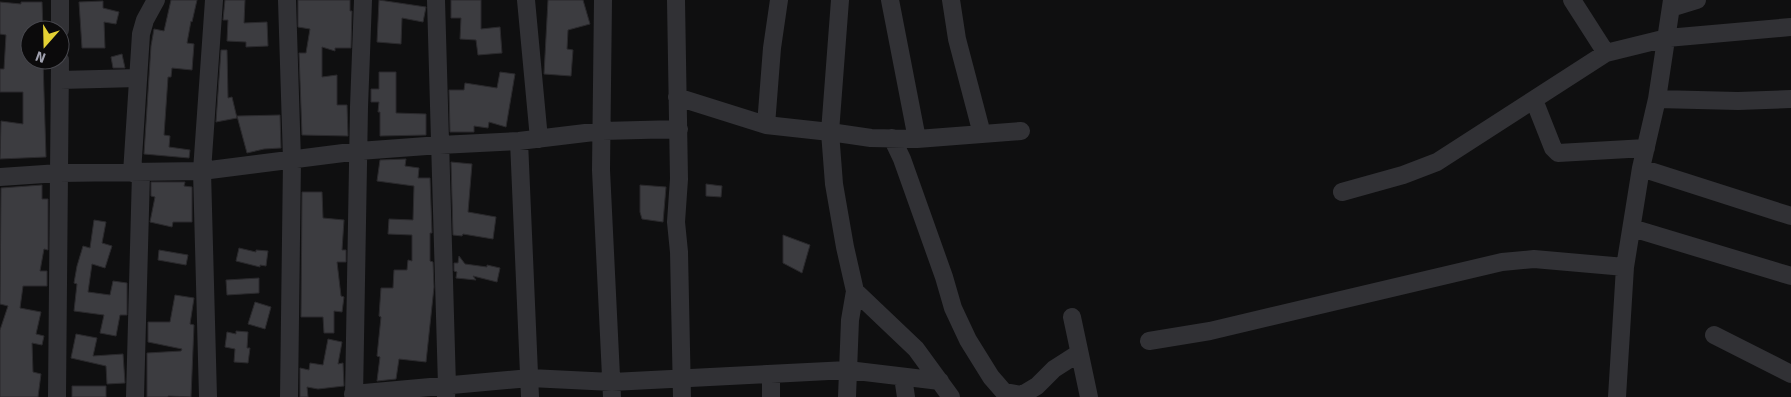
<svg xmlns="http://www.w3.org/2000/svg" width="1791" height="397" font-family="Signika,sans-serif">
<rect width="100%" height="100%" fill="#0f0f10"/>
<path fill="#3c3c40" stroke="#2a292c" d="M171 0H197L192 22 191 21 187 43 194 44 192 70 172 68 171 77H168L164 135 170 136 169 147 190 150 189 158 144 154 151 46 154 29 164 31Z
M225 0H245L244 23 267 22 268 46 246 47V42L227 41 228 20H223Z
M298 0H350V11H352L351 48H335V51L322 47V77L337 75V105H347L348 136 302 135 299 53H306L310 29 298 27Z
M379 0 426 7 423 22 402 18 401 44 377 42Z
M451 0H481V29L500 27 502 53 478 55 476 40 460 39 461 18H451Z
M548 0H583L590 24 568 30 567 49 573 50 571 76 544 74Z
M103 1V8L119 12 116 24 104 22 105 48H82L79 2Z
M0 2 21 4V2H42L43 30H30V60H43L46 157 0 159 1 121 23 124V92H0V69H4L6 35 0 34Z
M221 50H227L228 98 232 97 237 118 216 122Z
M122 54 125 68H113L111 57Z
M379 72H396V113L426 114V135L380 136V112H378L379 102H371V89H379Z
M500 72 515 74 506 127 489 122 488 128 474 126V132H450L449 90H464L465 83 497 88Z
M280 115 281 148 264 149 247 153 237 116Z
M406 159 405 166 419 168 418 178H430L432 233H430V261L433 262 434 287 426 362 399 359 396 379 377 381 380 357 377 356 381 317 379 316 381 288H393L394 270H407L408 260 412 261V235L388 234 389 219 413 220 414 186 377 181 380 160Z
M451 162 472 164 468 212 496 217 493 239 463 234 462 236 453 235Z
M151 182H185L184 186 192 187V222H173L172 227 150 222 155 197 151 196Z
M706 184 722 186 721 197 706 196Z
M42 185V199H48V250L44 249 40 271H47V286H23L20 308 41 312 36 334 44 336 42 345 32 343 33 372 41 374 38 397H0V330L8 306 0 304 1 188Z
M640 185 666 187 663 222 642 219 640 212Z
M302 192H322L323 218 344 220 342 250H346V262H337L341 296 344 297 342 312 334 311V333H324L323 317H301Z
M94 220 106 222 102 243 112 246 105 268 92 264 88 292 110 295 113 281 127 283V315H120L116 336 100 333 104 315 74 311 77 284 74 283 77 266 83 246 90 248Z
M783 235 810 245 802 273 783 263Z
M239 248 256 252V250L268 251 266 266 260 265V267L236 261Z
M159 250 188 255 186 265 158 260Z
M459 256 465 264 487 267V265L500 268 497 282 473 276 476 280 456 278 457 272 454 271V263H458Z
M259 278V293L227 295 226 280Z
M175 295 194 298 190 324 194 325 191 397 168 396V397H147V353L181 351 182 349 148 342V322H170Z
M255 302 271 307 265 329 248 324Z
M236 331 248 332 247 348H250L248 363 234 362 235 349 225 347 227 332 236 334Z
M76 334 97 338 93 356 123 354 125 383 107 384 106 366 71 358Z
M328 339 342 342 338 364 343 363 344 386 318 389 307 387 308 397H300V368L309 370 310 363 323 365Z
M72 386H106V397H72Z"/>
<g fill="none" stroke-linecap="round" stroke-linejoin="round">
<path stroke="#313135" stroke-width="18" d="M287 0 292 160 289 397
M436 0 447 386 446 397
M526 0 539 139
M603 0 601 170 612 397
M676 0 679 179 676 222 679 252 682 397
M840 0 830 132 871 138 917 139 1021 131
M890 0 917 139
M951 0 957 39 982 134
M1572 0 1606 53
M1671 8 1697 0
M60 30V0
M60 80 138 78
M677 97 766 125 830 132 834 184 845 247 855 291 916 349 951 397
M1657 99 1738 101 1791 99
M1534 100 1553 148 1558 153 1646 148
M766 125 772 48 779 0
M892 138 902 159 944 277 953 308 968 340 991 377 1004 392 1022 395 1037 386 1054 369 1079 353
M519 141 530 397
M1641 168 1791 216
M132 173 141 34 145 20 156 0
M0 177 59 173 202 171 359 151 440 145 519 141 602 131 679 129
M1342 192 1403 175 1437 162 1606 53 1667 38 1791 27
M1632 228 1791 276
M1072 317 1089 397
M1714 335 1791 374
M1149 341 1210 331 1502 262 1534 259 1625 267
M903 377 906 397
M353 394 530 378 612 382 848 370 940 381
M57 397 60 60
M135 397 141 173
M208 397 202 171 214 0
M354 397 359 107 363 0
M771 397V375
M847 397 850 320 855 291
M1617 397 1625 267 1641 168 1657 99 1672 0"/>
</g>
<g transform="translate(45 45) rotate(200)"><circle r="24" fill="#0b0a0b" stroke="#47474d"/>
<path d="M0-4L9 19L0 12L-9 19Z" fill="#e4d134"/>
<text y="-8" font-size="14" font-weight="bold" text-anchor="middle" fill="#a1a2b0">N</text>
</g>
</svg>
